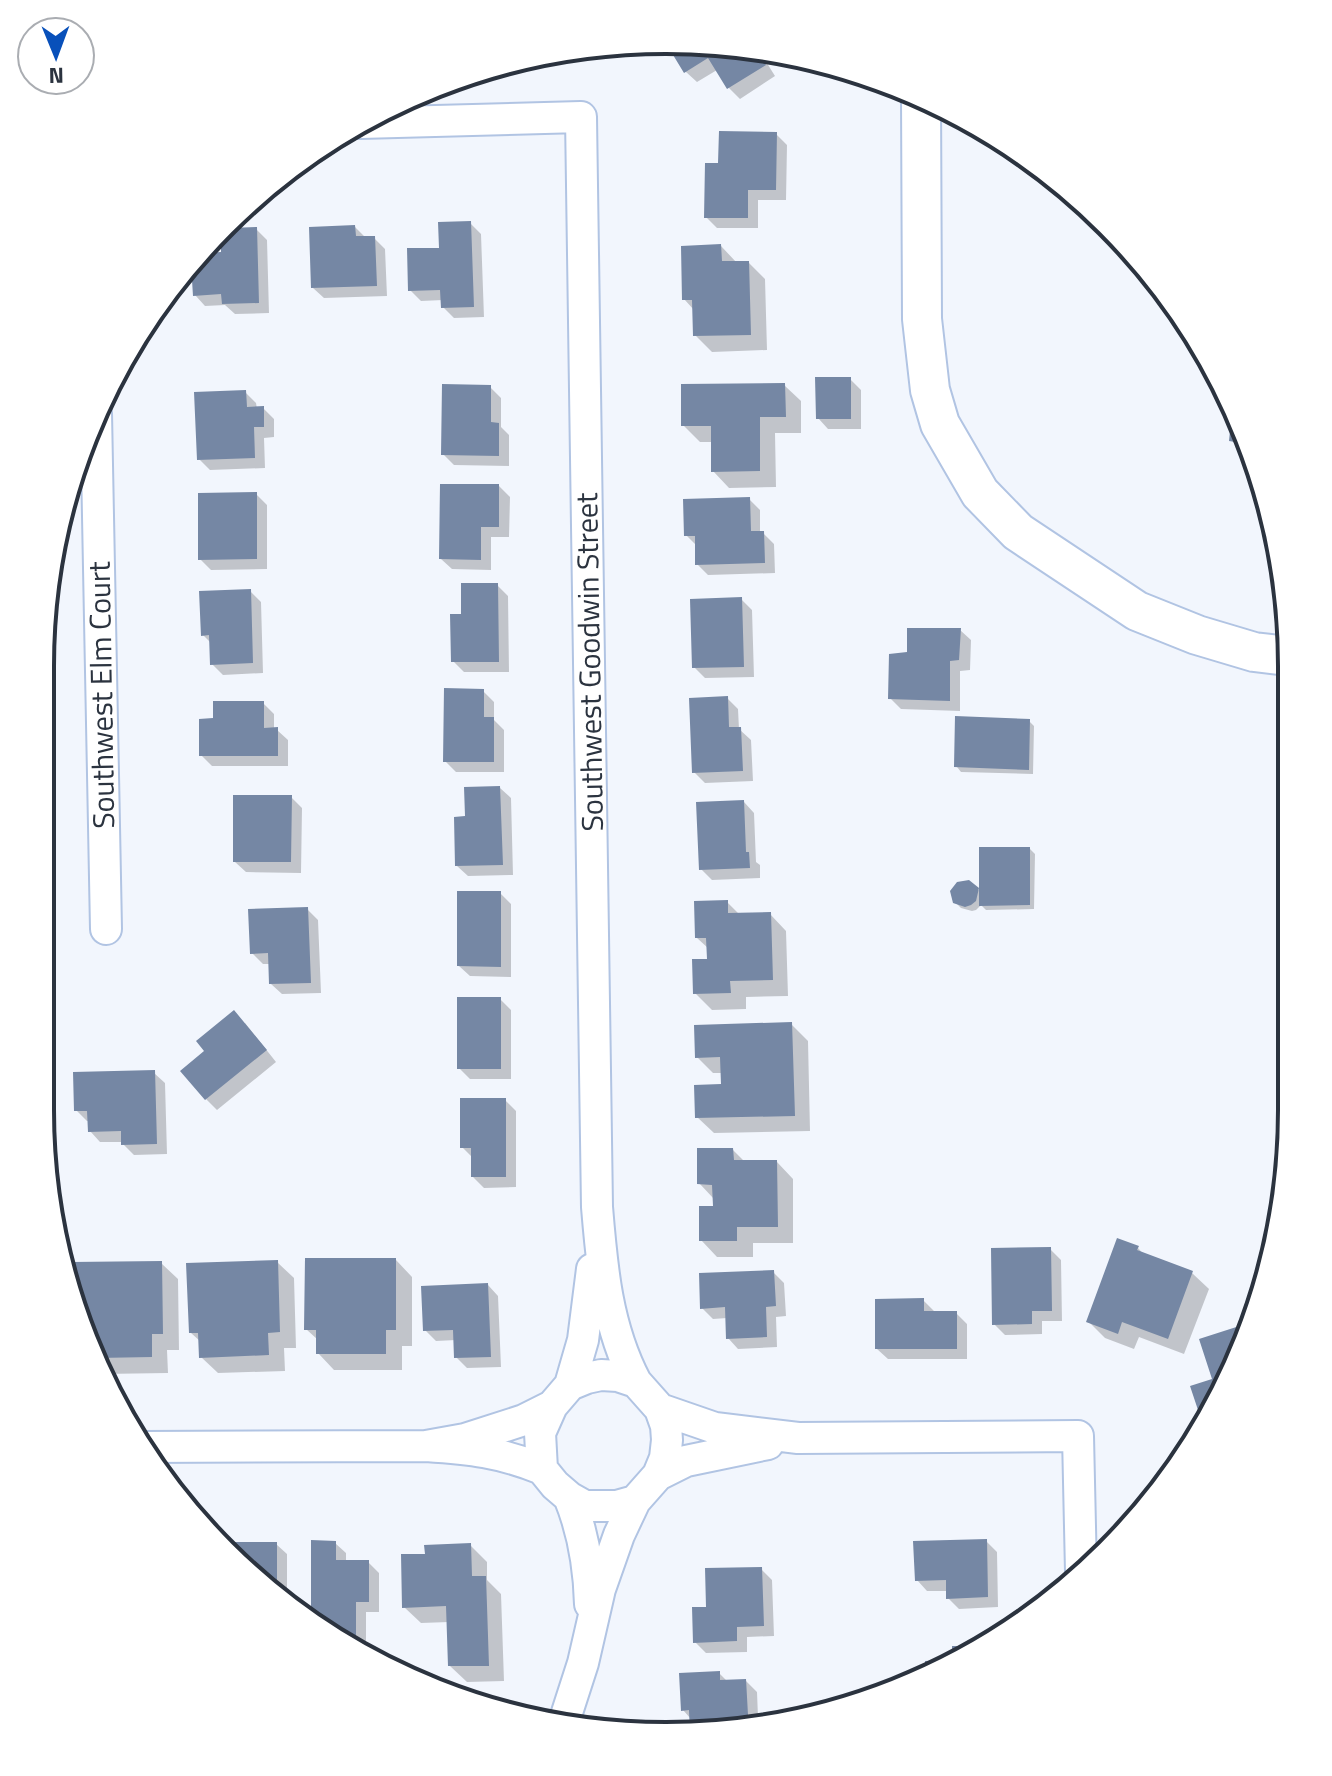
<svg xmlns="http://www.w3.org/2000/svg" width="1332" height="1776" font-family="'Titillium Web',sans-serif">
<rect width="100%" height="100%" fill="#f2f6fd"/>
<path fill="#0003" d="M666 40 758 49 775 76 740 99 729 88 717 70 697 82 686 72Z
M776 134 787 145 786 200H758V228H717L706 217 720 165Z
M470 223 481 234 484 317 454 318 443 307V300L421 301 410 290 441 249Z
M355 227 366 238H374L385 249 387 296 324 298 313 288Z
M256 229 267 240 269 313 235 314 225 305 205 306 195 295 193 263 202 255 223 254V235L228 230Z
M721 246 737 263H749L765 279 767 350 712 352 695 335 694 310 684 299Z
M850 379 861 390V429H828L818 418Z
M784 385 801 401V433H775L776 487 729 488 713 471V442H700L683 425Z
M490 387 501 398V427L509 435V466L454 465 443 454Z
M245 392 256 403 257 409 263 408 274 419V437L264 438 265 468 210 470 199 459Z
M1234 414 1253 453 1242 451 1231 440Z
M499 486 510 497 509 537H491V570L452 569 441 559Z
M256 494 267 505V569L211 570 200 559Z
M749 499 760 510V533H763L774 544 775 573 708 575 697 564V546L686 535Z
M497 585 508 596 509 672H464L453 661 463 616Z
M250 591 261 602 263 673 223 675 212 664 211 643 203 635Z
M741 599 752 610 754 677 705 678 694 667Z
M960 630 971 640 970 670 960 671V711L901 709 890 698 909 654Z
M483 691 494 702V720L504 730V772H456L445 761Z
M727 698 738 709 739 729 751 740 753 781 705 783 694 772Z
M263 703 274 714V730H277L288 740V766H212L201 755 215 720Z
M1029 721 1034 726 1033 774 961 772 957 767Z
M500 788 511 798 513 875 468 876 457 866 467 818Z
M291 797 302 808 301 873 246 872 235 862Z
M744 802 754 813 756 862 760 865V878L712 880 701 869Z
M1030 849 1035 854 1034 909 986 910 981 905 976 910 972 911 961 908 955 902 968 882 981 892Z
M500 893 511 904V977L470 976 459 966Z
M727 902 740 915 770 914 786 931 788 996 746 997V1009L712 1010 695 993 709 961V949L697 938Z
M307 909 318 920 321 993 282 994 271 984V964H263L252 953Z
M500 999 511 1010V1079H470L459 1068Z
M245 1023 276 1062 217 1110 206 1099Z
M791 1024 808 1041 810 1131 714 1133 697 1117 723 1086 722 1073H713L697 1057Z
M40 1068 54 1081 40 1100Z
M154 1073 165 1083 167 1154 134 1155 123 1144V1142H100L90 1131 89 1121H87L76 1110Z
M505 1100 516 1111V1187L484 1188 473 1177V1158L462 1147Z
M733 1150 745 1162H777L793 1179V1243H753V1257H717L701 1240 715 1208 714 1199 699 1183Z
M1118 1241 1138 1248 1145 1256 1192 1273 1209 1289 1184 1354 1139 1337 1134 1349 1105 1338 1088 1321Z
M1050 1249 1061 1260 1062 1321H1042V1334L1005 1335 994 1324Z
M396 1260 412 1277V1346H402V1370H334L318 1353V1340L306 1329Z
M277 1262 294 1278 296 1348H284L285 1371 218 1373 201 1357V1342L191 1333Z
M161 1263 178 1279 179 1350H167L168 1373 103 1374 73 1301Z
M773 1272 784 1283 786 1316 776 1317 777 1347 738 1349 728 1338 727 1318 713 1319 702 1308Z
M488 1285 498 1296 501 1367 467 1368 456 1357V1340L436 1341 425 1330Z
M923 1300 934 1311 956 1313 967 1324V1359H888L877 1349Z
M986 1541 997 1552 998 1607 959 1609 948 1598V1591H927L917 1580Z
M335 1543 346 1553V1562H368L379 1573V1612H366V1645H352L313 1617Z
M217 1544H276L287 1554V1598L224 1553Z
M470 1545 487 1562V1580L501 1594 504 1681 467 1682 450 1666 449 1622 421 1623 404 1607 427 1556Z
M761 1569 772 1580 774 1636 747 1637V1652L706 1653 695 1642 708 1609Z
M719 1673 728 1682 746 1681 757 1692 758 1717 768 1716 773 1722 707 1735 692 1734 691 1719 683 1710Z"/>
<path fill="#7587a4" d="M664 40 756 49 766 65 727 89 708 58 684 73Z
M719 131 777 132 776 190H748V218H704L705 163H718Z
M471 221 474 307 441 308 440 290 408 291 407 248H439L438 222Z
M355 225 356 236H375L377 286 311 288 309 227Z
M257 227 259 303 222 304 221 294 193 296 191 264 204 253 221 252V237L230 228Z
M721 244 722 261H749L751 335 693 336 692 300H682L681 246Z
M815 377H851V419H816Z
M785 383 786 417H760V471L711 472V426H681V384Z
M442 384 491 385V422L499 423V456L441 455Z
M246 390 247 407 264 406V427H254L255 458 197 460 194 392Z
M1232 411 1248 444 1229 441Z
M440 484H499V527H481V560L439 559Z
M257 492V559L198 560V493Z
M750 497 751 531H764L765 563 695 565V536H684L683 499Z
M461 583H498L499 662H451L450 614H461Z
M251 589 253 663 210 665 209 635 201 636 199 591Z
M742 597 744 667 692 668 690 599Z
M907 628H961L959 660 950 661V701L888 699 889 654 907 652Z
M444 688 484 689V717H494V762H443Z
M728 696 729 727H741L743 771 692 773 689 698Z
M213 701H264V728L278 727V756H199V719L213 718Z
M955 716 1030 719 1029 770 954 767Z
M500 786 503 865 455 866 454 817 465 816 464 787Z
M233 795H292L291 862H233Z
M744 800 746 852H749L750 868 699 870 696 802Z
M979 847H1030V905L979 906Z
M969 880 979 888 976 901 971 905 965 907 953 903 950 891 957 882Z
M457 891H501V967L457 966Z
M728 900V913L771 912 773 980 730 981 731 993 693 994 692 959H707L706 938H695L694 901Z
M308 907 311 983 269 984 268 953 250 954 248 909Z
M457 997H501V1069H457Z
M234 1010 267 1050 205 1100 180 1071 204 1051 196 1041Z
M792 1022 795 1116 695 1118 694 1085 721 1084 720 1057 695 1058 694 1025Z
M155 1070 157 1144 121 1145V1131L88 1132 87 1111H74L73 1072Z
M460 1098H506V1177H471V1148H460Z
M697 1148H733L734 1160H777L778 1227H737V1241H699V1206H713L712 1185 697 1184Z
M1117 1238 1139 1246 1137 1250 1193 1271 1168 1339 1122 1322 1118 1334 1086 1322Z
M1051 1247 1052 1311H1032V1324L992 1325 991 1248Z
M305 1258H396V1330H386V1354H316V1330H304Z
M278 1260 280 1332 268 1333 269 1355 199 1358 198 1333H189L186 1263Z
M162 1261 163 1334H152V1357L97 1358 71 1296V1262Z
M774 1270 776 1306 766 1307 767 1337 726 1339 725 1307 700 1309 699 1273Z
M488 1283 491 1357 454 1358 453 1330 423 1331 421 1286Z
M924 1298V1311H957V1349H875V1299Z
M1255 1321 1208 1423 1204 1428 1190 1386 1212 1379 1199 1339Z
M987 1539 988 1597 946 1599V1580L915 1581 913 1541Z
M311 1540 336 1541V1560H369V1602H356V1635H338L311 1616Z
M215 1542H277V1591L224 1553Z
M471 1543 472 1576H486L489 1666H448L446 1606 402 1608 401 1554H425L424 1545Z
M762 1567 764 1626 737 1627V1641L693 1643 692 1607H706L705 1568Z
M952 1646H983L925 1674V1661L952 1660Z
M720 1671V1680L746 1679 748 1715 768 1714 769 1722 707 1735 690 1733 689 1710 681 1711 679 1673Z"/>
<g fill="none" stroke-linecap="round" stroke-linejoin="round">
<g stroke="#b1c4e3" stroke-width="34">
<path id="minor" d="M360 123 581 117 597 1207C602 1268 607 1327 636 1382
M96 413 106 929
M570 1385 583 1340 592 1269
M660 1409 715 1428 798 1438 1078 1436 1081 1572
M426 1446 465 1439 524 1420 552 1406 570 1385 587 1378 601 1375 618 1376 636 1382 660 1409 666 1426 667 1440 665 1458 658 1475 635 1501 617 1506H585L569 1497 555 1485 542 1469 540 1433 552 1406
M142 1447 426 1446C470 1449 500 1452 542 1469
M658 1475 686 1461 768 1444
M569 1497C583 1531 589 1568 590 1604
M563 1725 583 1663 600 1589 619 1535 635 1501"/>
</g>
<g stroke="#b1c4e3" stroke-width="42">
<path id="tertiary" d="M921 96 922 319 930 390 940 424 980 493 1018 532 1137 611 1197 635 1254 652 1287 656"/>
</g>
<use href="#minor" stroke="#fff" stroke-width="30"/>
<use href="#tertiary" stroke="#fff" stroke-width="38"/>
</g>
<g text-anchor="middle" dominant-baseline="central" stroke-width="6" stroke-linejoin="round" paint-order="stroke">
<g font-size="30" fill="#2b333f" stroke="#fff">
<text transform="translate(589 662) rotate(-91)">Southwest Goodwin Street</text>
<text transform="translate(101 695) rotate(-91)">Southwest Elm Court</text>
</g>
</g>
<path d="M0 0H1332V1776H0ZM666 54H666A612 612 0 0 1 1278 666V1110A612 612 0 0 1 666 1722H666A612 612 0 0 1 54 1110V666A612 612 0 0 1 666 54Z" fill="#fff" fill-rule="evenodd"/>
<path fill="none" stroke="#2b333f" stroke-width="4" d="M666 54H666A612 612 0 0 1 1278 666V1110A612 612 0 0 1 666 1722H666A612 612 0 0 1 54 1110V666A612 612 0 0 1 666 54Z"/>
<g transform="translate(56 56) rotate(179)"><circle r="38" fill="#ffffff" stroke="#aaadb2" stroke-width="2"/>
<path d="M0-6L14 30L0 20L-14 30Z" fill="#0850ba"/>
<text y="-12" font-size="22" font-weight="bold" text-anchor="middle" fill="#2b333f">N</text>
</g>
</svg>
